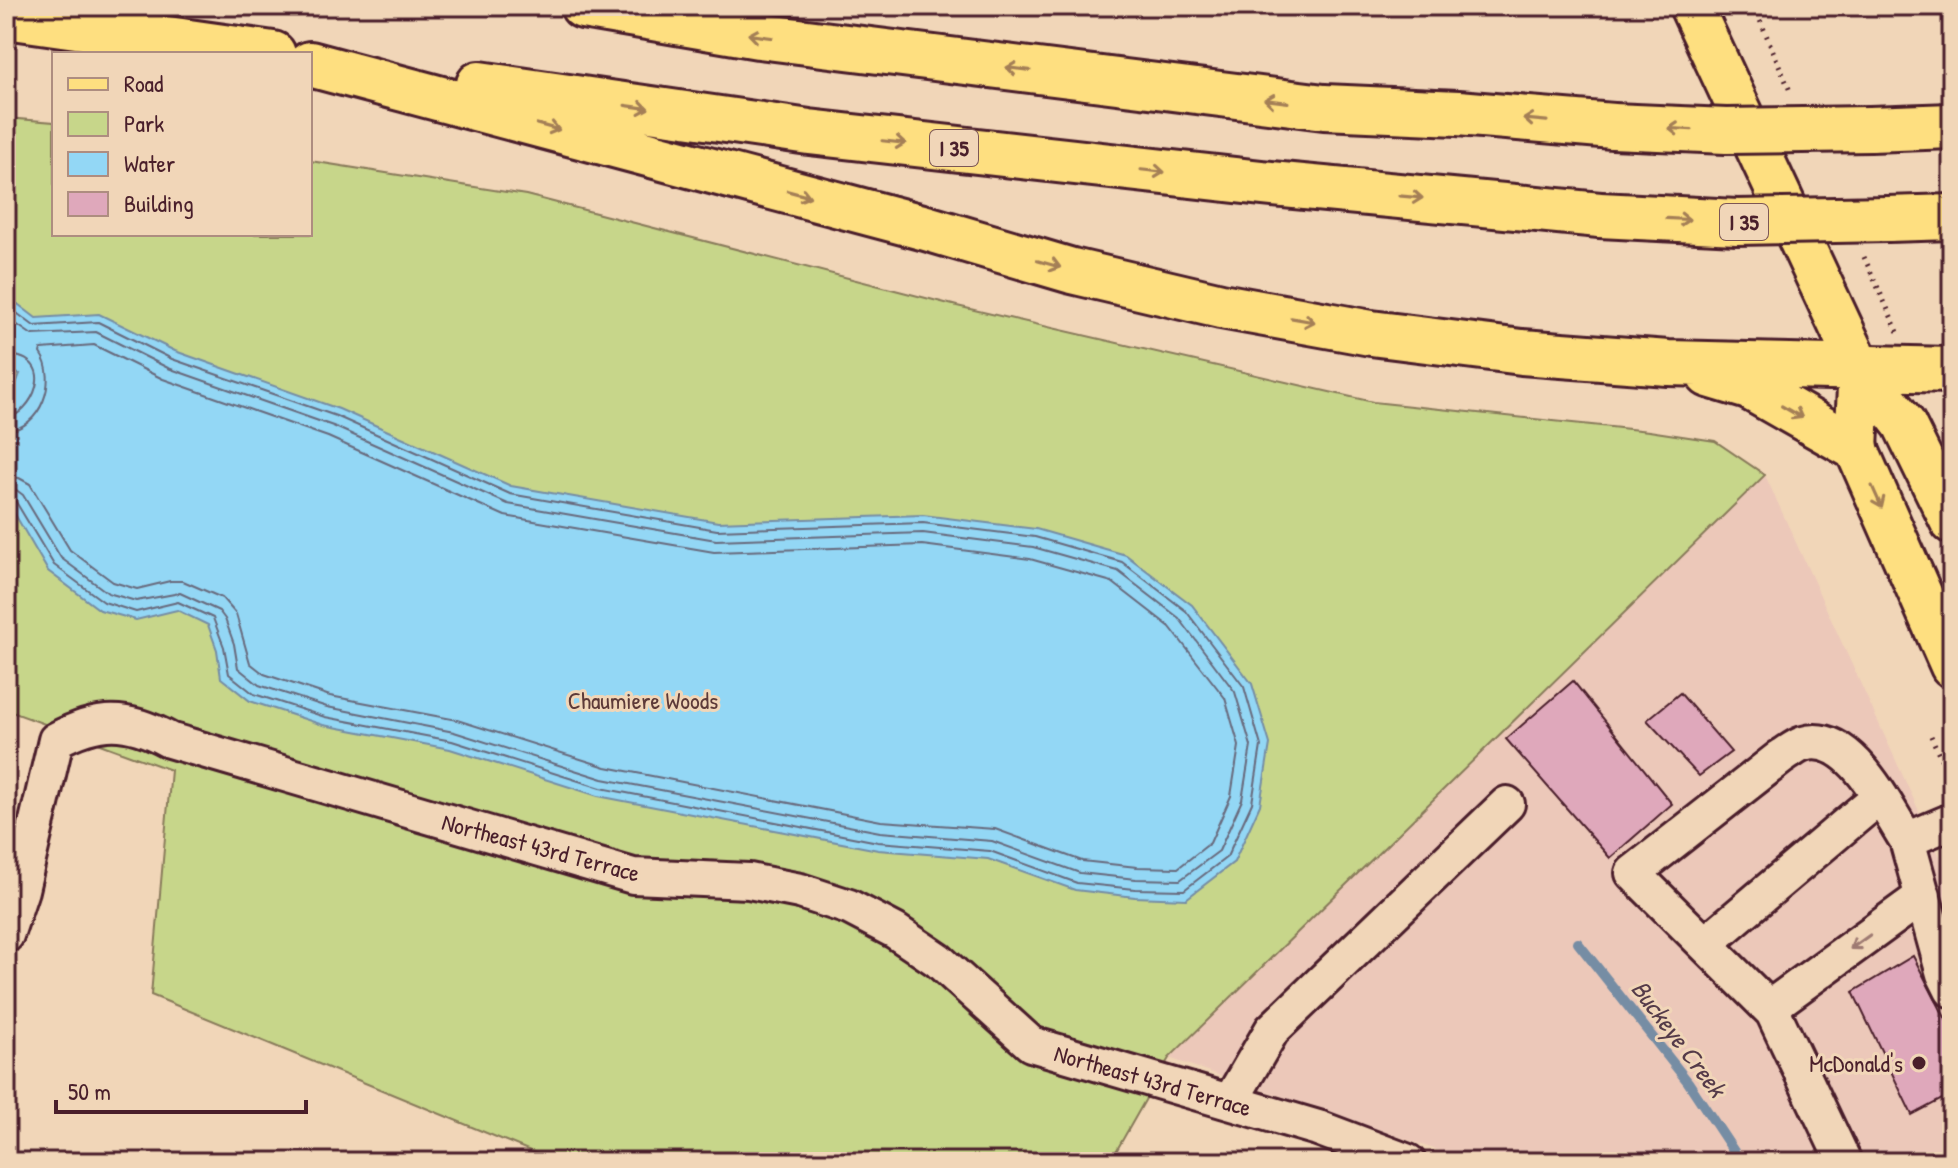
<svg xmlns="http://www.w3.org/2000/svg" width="1958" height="1168" font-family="'Patrick Hand',sans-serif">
<rect width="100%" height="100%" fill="#f1d6b8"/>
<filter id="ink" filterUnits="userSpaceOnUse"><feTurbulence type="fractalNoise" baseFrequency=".0125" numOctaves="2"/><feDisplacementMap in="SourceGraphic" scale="16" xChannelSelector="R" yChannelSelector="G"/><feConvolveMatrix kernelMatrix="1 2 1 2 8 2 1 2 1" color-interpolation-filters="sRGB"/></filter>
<g filter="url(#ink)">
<path fill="#ecc8b9" d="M1765 475 1952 883V1162H1472L1169 1058Z"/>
<path fill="#c7d68a" stroke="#887a5a" stroke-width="2" d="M6 118 54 122V234H310V161L526 195 957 306 1373 402 1649 431 1715 441 1765 475 1169 1058 1110 1162H557L151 995 171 770 12 712 6 737Z"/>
<path fill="#93d7f5" stroke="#768da4" stroke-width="2" d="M6 295 36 318 99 314 175 351 339 409 511 486 718 522 923 515 1036 529 1126 555 1192 605 1252 684 1270 744 1260 805 1234 862 1186 899 1135 897 1075 890 988 859 878 850 598 796 450 749 323 725 250 701 221 678 217 650 208 625 177 610 136 620 100 610 48 571 6 499V409L20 374 6 373Z"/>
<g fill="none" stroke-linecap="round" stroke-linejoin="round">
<path stroke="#67697c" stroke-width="2" d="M6 305 34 326 98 322 172 359 336 416 510 494 717 530 923 523 1035 537 1122 562 1186 611 1244 687 1261 746 1252 803 1227 857 1184 890 1135 889 1077 883 990 851 878 842 601 788 452 741 325 717 254 694 229 674 224 647 213 618 178 602 136 612 104 602 54 565 16 502 6 498
M6 317 32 335 96 332 168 368 333 426 508 504 716 540 923 533 1033 547 1118 571 1179 618 1235 692 1251 746 1242 800 1219 851 1180 880 1136 879 1080 873 992 841 880 832 603 779 454 732 327 707 259 685 238 668 234 644 225 619 219 611 180 593 136 601 108 593 61 558 23 495 15 489 6 488
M6 355C62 357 30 417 6 418
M6 431C41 429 59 379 40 353L41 349 94 345 163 379 328 437 505 516 714 552 922 545 1030 559 1112 582 1170 627 1225 698 1239 746 1231 796 1210 843 1178 868 1137 867 1082 861 995 829 881 821 606 767 457 720 330 696 264 674 250 663 236 614 222 598 183 581H170L137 589 113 582 70 550 30 484 19 478 6 476"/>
<path stroke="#768da4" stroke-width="10" d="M1578 943 1688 1082 1741 1162"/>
</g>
<path fill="#dfa8bb" stroke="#4a1f2b" stroke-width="2" d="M1573 681 1672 804 1610 858 1506 739Z
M1680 693 1731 752 1699 776 1647 720Z
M1913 956 1952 1031V1094L1912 1115 1853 992Z"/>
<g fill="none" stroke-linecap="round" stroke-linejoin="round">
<g stroke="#4a1f2b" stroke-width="40">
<path id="minor" d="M1907 840 1944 974 1952 990
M6 935 21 890 56 740C98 717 127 717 169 740L633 876 749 881 800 891 849 907 895 931 938 960 1031 1044 1318 1128 1408 1162
M1705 944 1879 797
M1769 1008 1923 896
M1230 1102 1272 1030 1507 804
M1844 1162 1773 1012 1633 873 1781 757C1788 753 1796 746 1803 744 1850 729 1886 808 1907 840L1952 821"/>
</g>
<g stroke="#4a1f2b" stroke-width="48">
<path id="major" d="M1691 6 1860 368 1904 424 1952 522
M1860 368 1856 448 1952 666"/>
</g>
<g stroke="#4a1f2b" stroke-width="50">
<path id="highway" d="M583 6 759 36 1324 107 1458 113 1613 126
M6 16 273 54
M310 64 926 228 1072 271 1221 306 1371 333 1522 352 1668 363 1952 370
M479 84 809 132 1262 183 1600 215
M1870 129 1952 126
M1888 219 1952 217
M1709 375 1749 387 1856 448"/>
</g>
<path stroke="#4a1f2b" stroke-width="5" stroke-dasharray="2 6" stroke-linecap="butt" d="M1754 6 1790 91
M1864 257 1898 332
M1931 736 1952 783"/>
<use href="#minor" stroke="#f1d6b8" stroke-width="34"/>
<use href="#major" stroke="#fedf80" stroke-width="42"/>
<use href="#highway" stroke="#fedf80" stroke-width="44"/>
<g stroke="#4a1f2b" stroke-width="50" stroke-linecap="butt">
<path id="highway-bridge" d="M1613 126 1726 131 1870 129
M1600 215 1737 222 1888 219"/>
</g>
<use href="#highway-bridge" stroke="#fedf80" stroke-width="44"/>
</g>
<defs><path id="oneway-shaft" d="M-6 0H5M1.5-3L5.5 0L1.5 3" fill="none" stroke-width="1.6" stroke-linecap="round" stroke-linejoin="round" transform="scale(2)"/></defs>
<g stroke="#a47f56">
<use href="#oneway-shaft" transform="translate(760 36) rotate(-172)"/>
<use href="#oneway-shaft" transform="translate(1018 69) rotate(-173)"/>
<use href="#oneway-shaft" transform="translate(1276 101) rotate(-173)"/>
<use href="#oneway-shaft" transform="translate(637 107) rotate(8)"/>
<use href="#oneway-shaft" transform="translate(1535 120) rotate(-175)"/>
<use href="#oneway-shaft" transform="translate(548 127) rotate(15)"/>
<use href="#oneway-shaft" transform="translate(1680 129) rotate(-177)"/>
<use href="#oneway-shaft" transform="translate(894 142) rotate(6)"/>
<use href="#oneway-shaft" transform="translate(1153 171) rotate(6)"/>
<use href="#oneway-shaft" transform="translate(799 194) rotate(15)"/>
<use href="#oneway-shaft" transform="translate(1411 197) rotate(5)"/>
<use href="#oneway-shaft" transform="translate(1678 219) rotate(3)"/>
<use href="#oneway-shaft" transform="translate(1049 264) rotate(16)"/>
<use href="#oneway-shaft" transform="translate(1303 320) rotate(10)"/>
<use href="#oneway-shaft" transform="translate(1792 412) rotate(30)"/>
<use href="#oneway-shaft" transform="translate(1877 497) rotate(66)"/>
</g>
<use stroke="#9e7a72" href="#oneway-shaft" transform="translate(1860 942) rotate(144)"/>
</g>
<circle fill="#4a1f2b" stroke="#f1d6b8" stroke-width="3" cx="1919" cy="1063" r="8"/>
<g text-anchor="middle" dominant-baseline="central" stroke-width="6" stroke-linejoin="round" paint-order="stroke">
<g fill="#f1d6b8" stroke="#7c5655" stroke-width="2">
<rect x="930" y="130" width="48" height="36" rx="6"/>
<rect x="1720" y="204" width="48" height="36" rx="6"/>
</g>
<g font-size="22" font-weight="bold" fill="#4a1f2b">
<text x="954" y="148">I 35</text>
<text x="1744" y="222">I 35</text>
</g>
<g font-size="24" fill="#5d3a39" stroke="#f1d6b8">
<text x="643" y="700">Chaumiere Woods</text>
</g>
<g font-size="24" fill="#4a1f2b" stroke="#f1d6b8">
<text transform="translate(541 847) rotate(15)">Northeast 43rd Terrace</text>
<text transform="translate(1153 1080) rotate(16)">Northeast 43rd Terrace</text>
</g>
<g font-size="24" fill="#4a1f2b" stroke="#f1d6b8" text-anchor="end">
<text x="1903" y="1063">McDonald's</text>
</g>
<g font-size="26" font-style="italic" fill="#553b49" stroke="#f1d6b8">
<text transform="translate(1679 1038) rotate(53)">Buckeye Creek</text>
</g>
</g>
<rect width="1958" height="1168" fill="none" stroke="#f1d6b8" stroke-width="32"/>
<rect x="16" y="16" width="1926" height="1136" fill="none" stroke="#4a1f2b" stroke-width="3" filter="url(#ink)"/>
<rect x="52" y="52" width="260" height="184" fill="#f1d6b8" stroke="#ae8d80" stroke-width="2"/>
<rect x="68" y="78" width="40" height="12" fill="#fedf80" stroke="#ae8d80" stroke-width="2"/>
<text x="124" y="92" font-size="24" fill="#4a1f2b">Road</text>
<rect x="68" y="112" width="40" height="24" fill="#c7d68a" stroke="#ae8d80" stroke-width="2"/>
<text x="124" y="132" font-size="24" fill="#4a1f2b">Park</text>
<rect x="68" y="152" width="40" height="24" fill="#93d7f5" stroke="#ae8d80" stroke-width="2"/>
<text x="124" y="172" font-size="24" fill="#4a1f2b">Water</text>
<rect x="68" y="192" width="40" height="24" fill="#dfa8bb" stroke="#ae8d80" stroke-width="2"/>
<text x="124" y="212" font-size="24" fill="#4a1f2b">Building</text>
<path d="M56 1100v12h250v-12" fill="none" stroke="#4a1f2b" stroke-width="4"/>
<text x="68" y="1100" font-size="24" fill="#4a1f2b" stroke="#f1d6b8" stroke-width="6" paint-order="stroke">50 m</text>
</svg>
